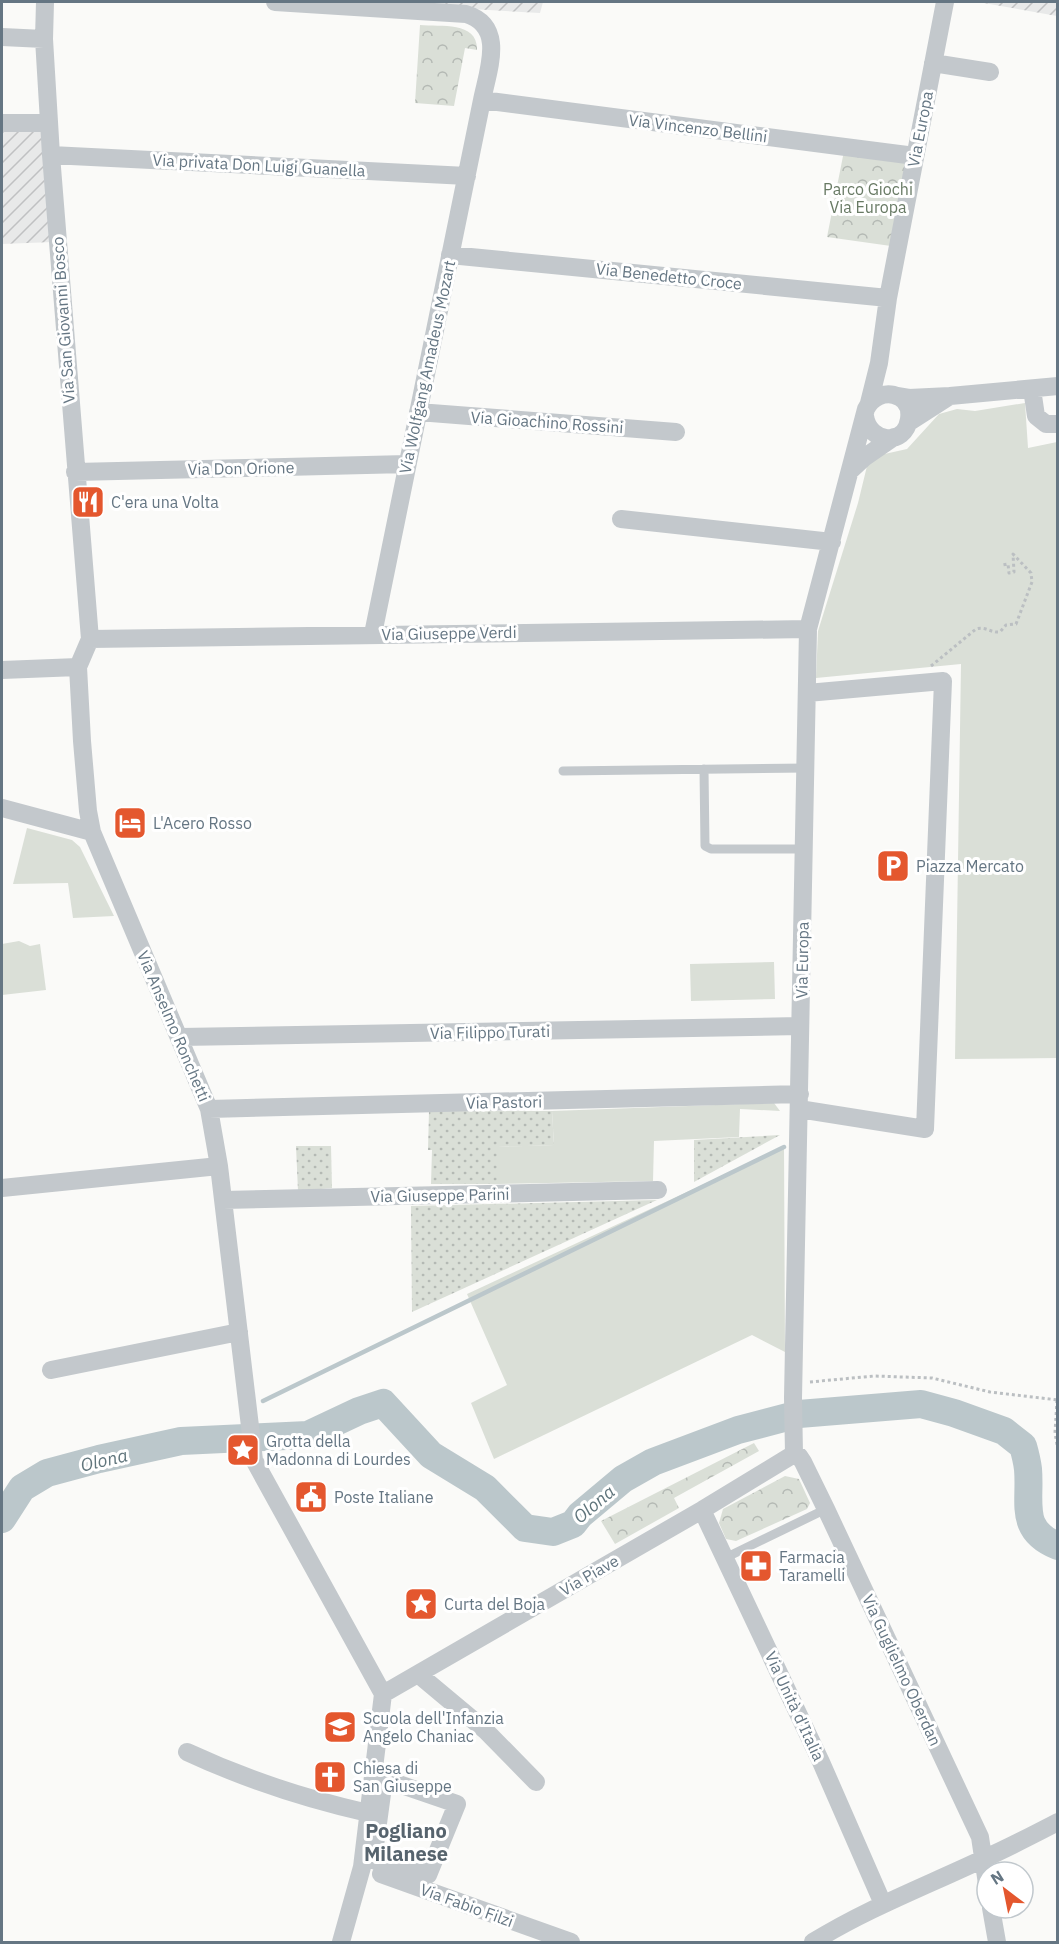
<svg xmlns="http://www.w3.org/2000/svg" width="1059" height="1944" font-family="'IBM Plex Sans',sans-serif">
<defs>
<pattern id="industrial-furrows" width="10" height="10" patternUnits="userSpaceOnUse" patternTransform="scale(1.5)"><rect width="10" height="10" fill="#e8e9e9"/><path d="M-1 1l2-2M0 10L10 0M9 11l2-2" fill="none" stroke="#c0c1c2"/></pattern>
<pattern id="park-crowns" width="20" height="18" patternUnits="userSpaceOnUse" patternTransform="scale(1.5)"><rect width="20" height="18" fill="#dadfd7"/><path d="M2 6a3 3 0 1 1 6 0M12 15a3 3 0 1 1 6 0" fill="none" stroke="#b4b9b4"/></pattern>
<pattern id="garden-dots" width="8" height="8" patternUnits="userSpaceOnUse" patternTransform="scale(1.5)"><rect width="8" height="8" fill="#dadfd7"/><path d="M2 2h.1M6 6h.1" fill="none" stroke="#b4b9b4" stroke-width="1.8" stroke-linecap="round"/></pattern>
</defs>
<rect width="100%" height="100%" fill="#fafaf8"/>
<path fill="url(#industrial-furrows)" d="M350 2H543L540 13Z
M978 2H1057V16Z
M2 128H43L53 242 2 244Z"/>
<path fill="#dadfd7" d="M1025 403 1028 448 1057 442V1058L955 1059 961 664 816 678 818 631 858 503 868 462 880 455 907 449 939 414 957 409 975 411Z
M27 828 72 840 80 847 114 916 73 918 68 883 13 884Z
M19 941 30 946 40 944 46 990 2 995V944Z
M774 962 775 999 691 1001 690 964Z
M774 1103 780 1111 740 1109 739 1137 654 1141 653 1181 498 1184 497 1147 554 1145 552 1111Z
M784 1147 785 1352 752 1335 494 1459 471 1403 507 1385 467 1294Z"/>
<path fill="url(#park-crowns)" d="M420 25C441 27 478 21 477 50L465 48 454 106 415 103Z
M844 151 908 160 891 246 827 237Z
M754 1443 759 1451 674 1498 679 1508 615 1544 601 1521Z
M785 1476 799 1479 810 1503 807 1509 736 1541 726 1539 719 1523 723 1509Z"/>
<path fill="url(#garden-dots)" d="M429 1111H552L554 1145 498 1147V1184H431L432 1150H428Z
M780 1135 694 1182V1140Z
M296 1146H331L332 1188 298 1191Z
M657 1200 412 1312 411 1206Z"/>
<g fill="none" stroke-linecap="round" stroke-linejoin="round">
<path stroke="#bbc7cb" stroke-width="4.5" d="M263 1401 784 1147"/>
<path stroke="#bbc7cb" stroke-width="28" d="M2 1519 22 1488 47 1473 99 1459 181 1441 308 1435 359 1411 383 1403 431 1455 485 1488 525 1528 553 1532 573 1524 580 1515 623 1479 653 1462 738 1430 799 1414 921 1404 954 1413 1004 1431 1023 1446C1025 1453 1027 1461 1028 1469 1031 1503 1018 1530 1058 1546"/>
<path stroke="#bbbfc2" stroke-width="3" stroke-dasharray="3 3" stroke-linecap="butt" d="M931 666 976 629C986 626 990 633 1000 632L1006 625 1016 624 1032 582 1031 573 1013 554 1014 572 1009 573 1008 564 1002 565
M810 1382 874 1376 932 1378 990 1392 1058 1400
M1057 1400 1055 1433 1058 1450"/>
<path stroke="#c3c8cc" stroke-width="9" d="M704 769 705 846 711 849H804
M563 771 806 768
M725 1558 826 1509"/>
<path stroke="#c3c8cc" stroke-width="18" d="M45 2 44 39 51 155 90 639 78 667 82 741 88 811 92 832 209 1109 219 1166 254 1460 383 1694 362 1867 341 1942
M275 2 466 14C506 26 488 70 482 100L373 634
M2 37 44 39
M933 63 990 72
M482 100 915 156
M2 123H48
M51 155 467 176
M450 255 888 298
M1032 389 1036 416 1046 424H1058
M897 396 909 398 950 396 908 423
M950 396 1058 386
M869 403 879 363 888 298 945 2
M418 412 676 432
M850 471 865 457 894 437
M75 472 407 464
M621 519 832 542
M90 639 808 629
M2 670 78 667
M2 808 92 832
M180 1037 800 1026
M209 1109 800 1094
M799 1109 925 1129 943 681 807 693
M2 1188 219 1166
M223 1200 658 1190
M51 1370 239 1332
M794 1454 793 1398 808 629 866 409C878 385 913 392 909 419 905 447 869 443 865 416
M794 1454 799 1456 803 1462 826 1509 980 1837 987 1884
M702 1510 821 1762 883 1904
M418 1674 485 1730 536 1782
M383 1694 702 1510 794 1454
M187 1752C245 1779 306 1799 368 1813
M384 1779 457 1804 428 1875 373 1860Z
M381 1874 571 1942
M991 1908 997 1942
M813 1942C866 1909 926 1886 983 1859 1008 1848 1033 1835 1058 1822"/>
</g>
<defs>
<g id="restaurant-square" transform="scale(1.725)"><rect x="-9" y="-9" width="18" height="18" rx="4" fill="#e4572e" stroke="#fff"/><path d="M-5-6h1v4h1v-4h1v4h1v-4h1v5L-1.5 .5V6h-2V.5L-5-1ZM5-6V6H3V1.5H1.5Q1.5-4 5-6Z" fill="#fff"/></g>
<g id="hotel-square" transform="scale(1.725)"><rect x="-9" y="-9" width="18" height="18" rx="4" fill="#e4572e" stroke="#fff"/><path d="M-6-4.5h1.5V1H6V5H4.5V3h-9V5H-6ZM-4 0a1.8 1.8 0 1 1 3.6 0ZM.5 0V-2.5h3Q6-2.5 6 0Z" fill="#fff"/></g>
<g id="parking-square" transform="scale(1.725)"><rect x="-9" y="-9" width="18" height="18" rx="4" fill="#e4572e" stroke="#fff"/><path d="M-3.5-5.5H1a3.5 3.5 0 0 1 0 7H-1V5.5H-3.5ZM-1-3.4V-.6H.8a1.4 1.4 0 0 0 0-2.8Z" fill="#fff"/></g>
<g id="sight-square" transform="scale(1.725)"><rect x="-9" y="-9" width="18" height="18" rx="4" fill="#e4572e" stroke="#fff"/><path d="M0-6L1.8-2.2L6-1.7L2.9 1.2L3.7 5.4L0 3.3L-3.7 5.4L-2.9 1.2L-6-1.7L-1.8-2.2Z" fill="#fff"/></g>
<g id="civic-square" transform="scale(1.725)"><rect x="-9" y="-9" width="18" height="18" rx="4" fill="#e4572e" stroke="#fff"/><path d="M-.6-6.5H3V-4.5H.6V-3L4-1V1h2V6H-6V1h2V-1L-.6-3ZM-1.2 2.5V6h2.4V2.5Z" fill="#fff"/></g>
<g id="pharmacy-square" transform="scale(1.725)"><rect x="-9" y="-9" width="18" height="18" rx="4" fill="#e4572e" stroke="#fff"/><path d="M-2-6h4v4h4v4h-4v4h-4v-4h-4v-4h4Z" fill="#fff"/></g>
<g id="school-square" transform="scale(1.725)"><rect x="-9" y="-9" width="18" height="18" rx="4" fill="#e4572e" stroke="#fff"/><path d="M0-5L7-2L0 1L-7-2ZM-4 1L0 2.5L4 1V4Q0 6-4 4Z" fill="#fff"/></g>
<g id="church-square" transform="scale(1.725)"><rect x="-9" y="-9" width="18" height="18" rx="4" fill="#e4572e" stroke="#fff"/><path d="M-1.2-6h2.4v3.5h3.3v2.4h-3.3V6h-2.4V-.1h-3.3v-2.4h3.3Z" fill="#fff"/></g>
</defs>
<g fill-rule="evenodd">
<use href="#restaurant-square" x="88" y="502"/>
<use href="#hotel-square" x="130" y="823"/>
<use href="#parking-square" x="893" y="866"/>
<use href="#sight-square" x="243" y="1450"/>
<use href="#civic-square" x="311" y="1497"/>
<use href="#pharmacy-square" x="756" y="1566"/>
<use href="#sight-square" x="421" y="1604"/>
<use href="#school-square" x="340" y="1727"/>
<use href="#church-square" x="330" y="1777"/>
</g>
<g text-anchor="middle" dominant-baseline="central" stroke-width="6" stroke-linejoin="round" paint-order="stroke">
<g font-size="16" fill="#657683" stroke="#fff">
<text transform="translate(698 128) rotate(7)">Via Vincenzo Bellini</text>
<text transform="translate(920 129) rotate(-79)">Via Europa</text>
<text transform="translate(259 165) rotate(3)">Via privata Don Luigi Guanella</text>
<text transform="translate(669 276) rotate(6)">Via Benedetto Croce</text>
<text transform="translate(63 320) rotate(-94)">Via San Giovanni Bosco</text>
<text transform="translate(427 367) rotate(-78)">Via Wolfgang Amadeus Mozart</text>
<text transform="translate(547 422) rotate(4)">Via Gioachino Rossini</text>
<text transform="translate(241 468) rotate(-1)">Via Don Orione</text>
<text transform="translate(449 633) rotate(-1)">Via Giuseppe Verdi</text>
<text transform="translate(802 960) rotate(-89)">Via Europa</text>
<text transform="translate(174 1026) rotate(67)">Via Anselmo Ronchetti</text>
<text transform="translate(490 1032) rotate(-1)">Via Filippo Turati</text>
<text transform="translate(504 1102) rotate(-1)">Via Pastori</text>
<text transform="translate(440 1195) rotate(-1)">Via Giuseppe Parini</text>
<text transform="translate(589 1575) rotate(-30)">Via Piave</text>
<text transform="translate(902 1670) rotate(65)">Via Guglielmo Oberdan</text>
<text transform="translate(795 1706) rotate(65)">Via Unità d'Italia</text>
<text transform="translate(467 1905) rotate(20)">Via Fabio Filzi</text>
</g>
<g font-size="16" fill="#687a64" stroke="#fff">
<text x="868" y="189">Parco Giochi<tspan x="868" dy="18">Via Europa</tspan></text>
</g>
<g font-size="16" fill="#657683" stroke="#fff" text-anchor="start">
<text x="111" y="502">C'era una Volta</text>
<text x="153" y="823">L'Acero Rosso</text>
<text x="916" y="866">Piazza Mercato</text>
<text x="266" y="1441">Grotta della<tspan x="266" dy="18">Madonna di Lourdes</tspan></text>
<text x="334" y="1497">Poste Italiane</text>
<text x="779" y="1557">Farmacia<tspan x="779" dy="18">Taramelli</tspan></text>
<text x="444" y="1604">Curta del Boja</text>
<text x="363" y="1718">Scuola dell'Infanzia<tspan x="363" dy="18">Angelo Chaniac</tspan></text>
<text x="353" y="1768">Chiesa di<tspan x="353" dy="18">San Giuseppe</tspan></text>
</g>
<g font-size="18" font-style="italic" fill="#60757c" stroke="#fff">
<text transform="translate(104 1460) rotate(-13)">Olona</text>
<text transform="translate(594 1504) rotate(-40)">Olona</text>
</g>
<g font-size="20" font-weight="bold" fill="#57646e" stroke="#fff">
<text x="406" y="1830">Pogliano<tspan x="406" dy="23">Milanese</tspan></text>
</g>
</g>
<rect width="1059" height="1944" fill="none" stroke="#657683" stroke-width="6"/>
<g transform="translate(1005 1890) rotate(328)"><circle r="28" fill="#ffffff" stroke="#c1c8cd" stroke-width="1.5"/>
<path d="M0-4.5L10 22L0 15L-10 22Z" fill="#e4572e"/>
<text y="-9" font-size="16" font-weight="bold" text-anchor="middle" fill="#657683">N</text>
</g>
</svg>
